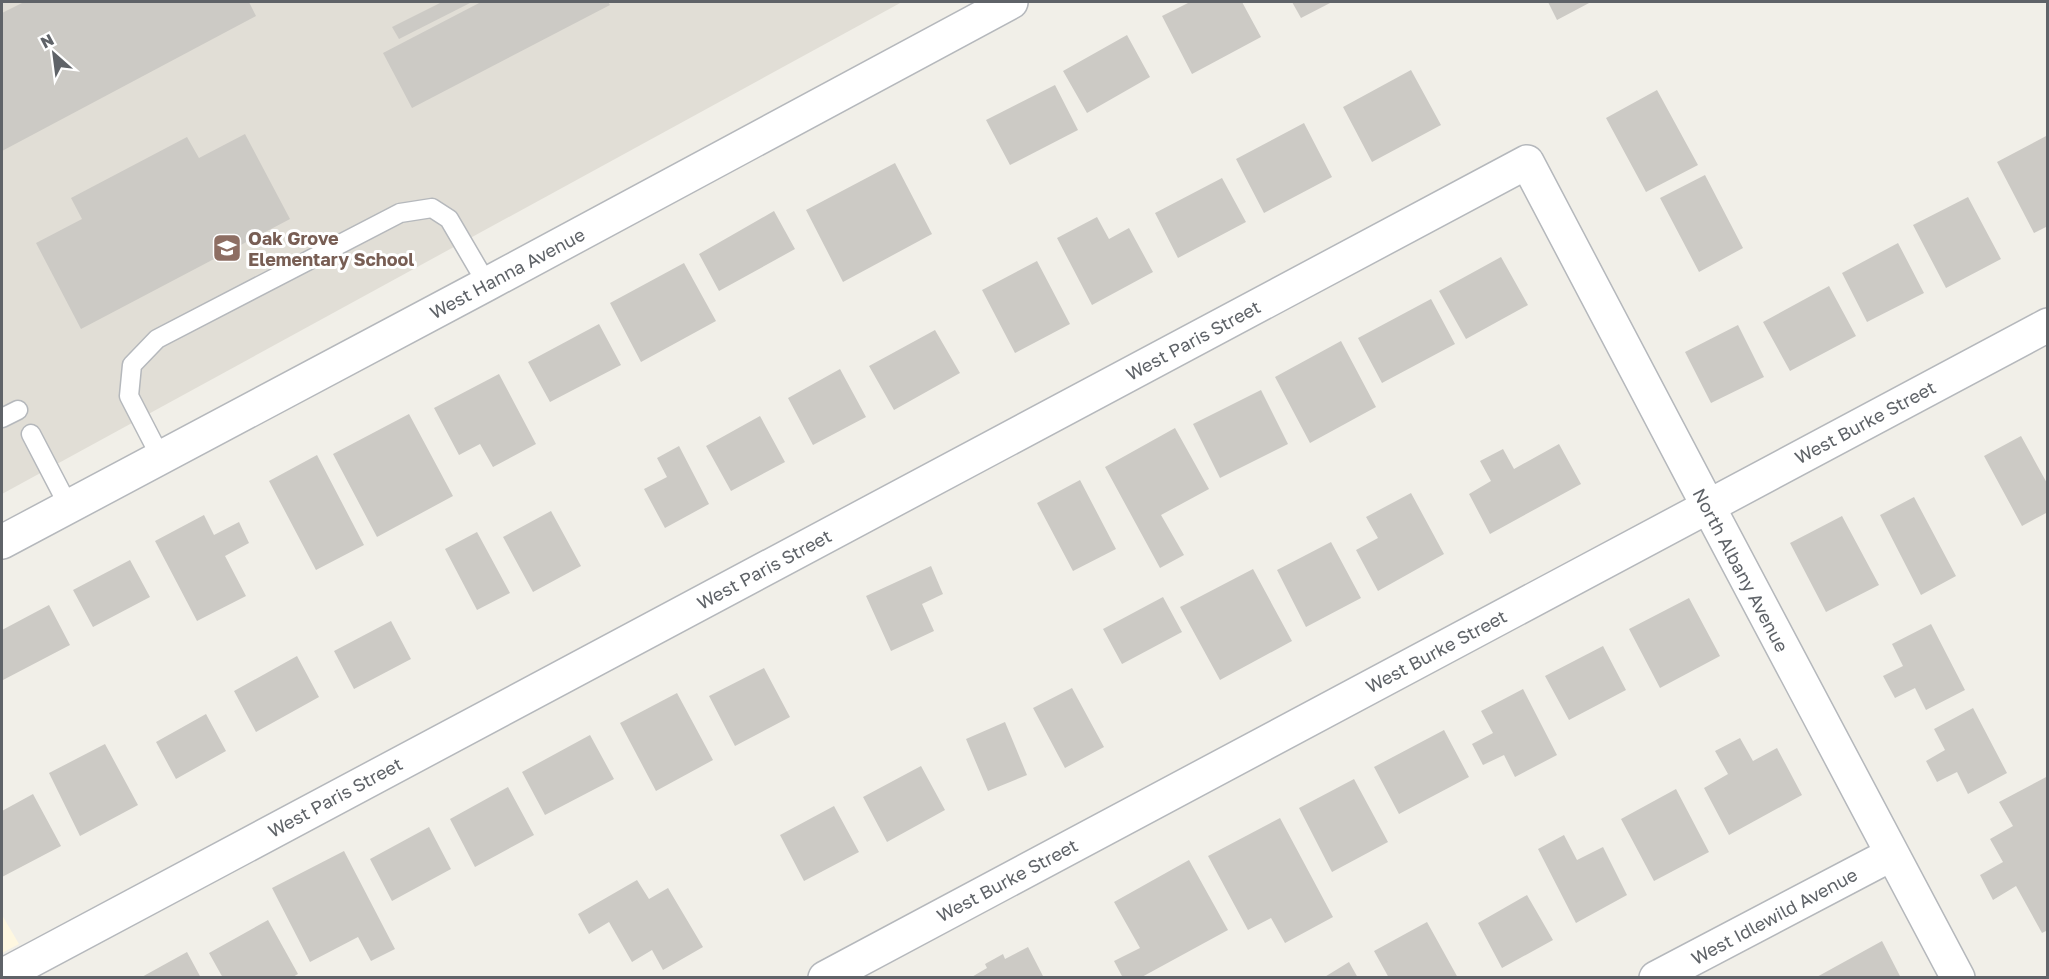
<svg xmlns="http://www.w3.org/2000/svg" width="2049" height="979" font-family="'Golos Text',sans-serif">
<rect width="100%" height="100%" fill="#f1efe8"/>
<path fill="#fef7e0" d="M2 915 19 944 2 953Z"/>
<path fill="#e1ded6" d="M2 2H902L2 494Z"/>
<path fill="#cccac5" d="M24 2H249L256 16 2 151V13Z
M442 2H472L399 39 392 27Z
M481 2H608L610 5 412 108 383 53Z
M1190 2H1242L1261 37 1192 74 1162 16Z
M1292 2H1332L1301 18Z
M1548 2H1591L1557 20Z
M1127 35 1150 77 1087 113 1063 71Z
M1411 70 1441 125 1372 162 1343 107Z
M1055 85 1078 130 1010 165 986 120Z
M1657 90 1698 165 1646 192 1606 118Z
M1304 123 1332 177 1264 213 1236 159Z
M245 134 290 219 81 329 36 243 82 219 71 198 187 137 199 158Z
M2048 135V226L2034 233 1997 162Z
M895 163 932 234 843 282 806 210Z
M1705 175 1743 248 1699 272 1660 198Z
M1222 178 1246 222 1178 258 1155 213Z
M1968 197 2001 259 1946 288 1913 225Z
M774 211 795 249 719 291 699 254Z
M1097 217 1109 239 1129 228 1153 272 1092 305 1057 238Z
M1898 243 1924 293 1867 322 1842 273Z
M1501 257 1528 305 1466 339 1439 291Z
M1037 261 1070 324 1015 353 982 290Z
M684 263 716 321 641 362 610 303Z
M1829 286 1856 336 1790 371 1763 322Z
M1431 299 1455 344 1382 383 1358 338Z
M599 324 621 365 550 402 528 362Z
M1738 325 1764 377 1711 403 1685 352Z
M935 330 960 373 894 410 869 366Z
M1341 341 1376 407 1310 443 1275 377Z
M840 369 866 417 813 445 788 398Z
M499 374 536 444 493 467 480 444 459 455 434 408Z
M1261 390 1288 444 1220 478 1193 424Z
M409 414 453 496 377 537 333 454Z
M760 416 785 462 731 491 706 446Z
M1175 428 1209 489 1161 515 1184 555 1160 568 1105 467Z
M2021 436 2048 485V512L2022 526 1984 456Z
M1559 444 1581 484 1490 534 1469 494 1491 481 1480 461 1503 449 1514 469Z
M679 446 709 504 665 528 644 489 667 477 657 458Z
M317 455 364 545 316 570 269 481Z
M1080 480 1116 549 1073 571 1037 503Z
M1411 493 1444 554 1378 591 1356 550 1378 538 1366 517Z
M1914 497 1956 576 1921 595 1880 515Z
M551 511 581 566 533 592 503 537Z
M204 515 214 535 239 522 249 543 225 556 246 596 197 621 155 541Z
M1842 516 1879 585 1826 612 1790 543Z
M477 532 510 593 477 610 445 549Z
M1331 542 1361 598 1306 627 1277 570Z
M130 560 150 597 93 627 73 590Z
M931 566 943 594 922 604 934 631 891 651 866 596Z
M1253 569 1292 641 1220 680 1180 607Z
M1163 597 1182 632 1122 664 1103 629Z
M1689 598 1720 656 1660 688 1629 629Z
M49 605 70 645 3 680 2 630Z
M391 621 411 659 354 689 334 651Z
M1931 624 1965 690 1926 710 1915 688 1895 698 1883 676 1903 666 1892 644Z
M1603 646 1626 690 1569 720 1545 676Z
M297 656 319 697 256 732 234 691Z
M764 668 790 717 735 746 709 696Z
M1072 688 1104 747 1065 768 1033 708Z
M1523 689 1557 755 1515 777 1504 755 1483 765 1472 744 1493 733 1481 711Z
M677 693 713 760 656 791 620 723Z
M1973 708 2007 773 1968 794 1957 772 1937 782 1926 761 1945 750 1934 729Z
M206 714 226 751 176 779 156 742Z
M1005 722 1027 775 988 791 966 739Z
M1444 730 1469 777 1399 814 1374 767Z
M590 735 614 779 545 815 522 772Z
M1740 738 1753 761 1777 748 1802 795 1729 835 1704 788 1728 774 1715 751Z
M105 744 138 805 80 836 49 773Z
M921 766 945 810 887 842 863 797Z
M2048 776V930L2042 933 2016 886 1993 900 1980 875 2003 862 1990 839 2013 826 1999 802Z
M1354 779 1388 842 1332 872 1299 808Z
M508 787 534 835 475 867 450 819Z
M1676 789 1709 852 1654 881 1621 819Z
M33 794 61 846 2 877V811Z
M834 806 859 852 804 881 780 835Z
M1280 818 1333 917 1285 943 1271 918 1248 930 1208 856Z
M429 827 451 869 392 901 370 859Z
M1564 835 1577 860 1603 847 1627 895 1576 923 1538 849Z
M344 851 395 949 371 961 358 937 310 962 272 888Z
M1189 860 1228 930 1140 978H1123L1114 961 1140 948 1114 902Z
M637 880 649 899 668 888 703 947 663 970 652 950 632 962 609 922 589 934 578 914Z
M1527 895 1553 940 1502 968 1478 923Z
M268 920 298 974 291 978H223L209 953Z
M1427 922 1458 978H1389L1374 951Z
M1882 941 1901 978H1815Z
M1028 947 1044 978H970L987 968 985 964 1003 954 1005 959Z
M187 952 201 978H140Z
M1349 962 1358 978H1323Z"/>
<g fill="none" stroke-linecap="round" stroke-linejoin="round">
<g stroke="#b5b8bc" stroke-width="21">
<path id="lane" d="M2 418 18 410
M31 434 69 507
M161 458 129 396 132 365 157 339 400 213 432 208 449 219 487 284"/>
</g>
<g stroke="#b5b8bc" stroke-width="36">
<path id="street" d="M2 542 487 284 1011 2
M2 976 1527 162 1708 506 1958 978
M825 978 2048 325
M1656 978 1892 854"/>
</g>
<use href="#lane" stroke="#fff" stroke-width="18"/>
<use href="#street" stroke="#fff" stroke-width="33"/>
</g>
<defs>
<g id="school-square" transform="scale(1.5)"><rect x="-9" y="-9" width="18" height="18" rx="4" fill="#8d6e63" stroke="#fff"/><path d="M0-5L7-2L0 1L-7-2ZM-4 1L0 2.5L4 1V4Q0 6-4 4Z" fill="#fff"/></g>
</defs>
<g fill-rule="evenodd">
<use href="#school-square" x="227" y="248"/>
</g>
<g text-anchor="middle" dominant-baseline="central" stroke-width="6" stroke-linejoin="round" paint-order="stroke">
<g font-size="18" font-weight="bold" fill="#785e54" stroke="#fff" text-anchor="start">
<text x="248" y="238">Oak Grove<tspan x="248" dy="21">Elementary School</tspan></text>
</g>
<g font-size="18" fill="#5f6368" stroke="#fff">
<text transform="translate(507 273) rotate(-28)">West Hanna Avenue</text>
<text transform="translate(1193 340) rotate(-28)">West Paris Street</text>
<text transform="translate(1865 422) rotate(-28)">West Burke Street</text>
<text transform="translate(764 569) rotate(-28)">West Paris Street</text>
<text transform="translate(1741 570) rotate(62)">North Albany Avenue</text>
<text transform="translate(1436 651) rotate(-28)">West Burke Street</text>
<text transform="translate(335 797) rotate(-28)">West Paris Street</text>
<text transform="translate(1007 880) rotate(-28)">West Burke Street</text>
<text transform="translate(1774 916) rotate(-28)">West Idlewild Avenue</text>
</g>
</g>
<rect width="2049" height="979" fill="none" stroke="#5f6368" stroke-width="6"/>
<g transform="translate(54 54) rotate(332)" stroke="#ffffff" stroke-width="4.5" paint-order="stroke">
<path d="M0-4.5L10 22L0 15L-10 22Z" fill="#5f6368"/>
<text y="-9" font-size="16" font-weight="bold" text-anchor="middle" fill="#5f6368">N</text>
</g>
</svg>
